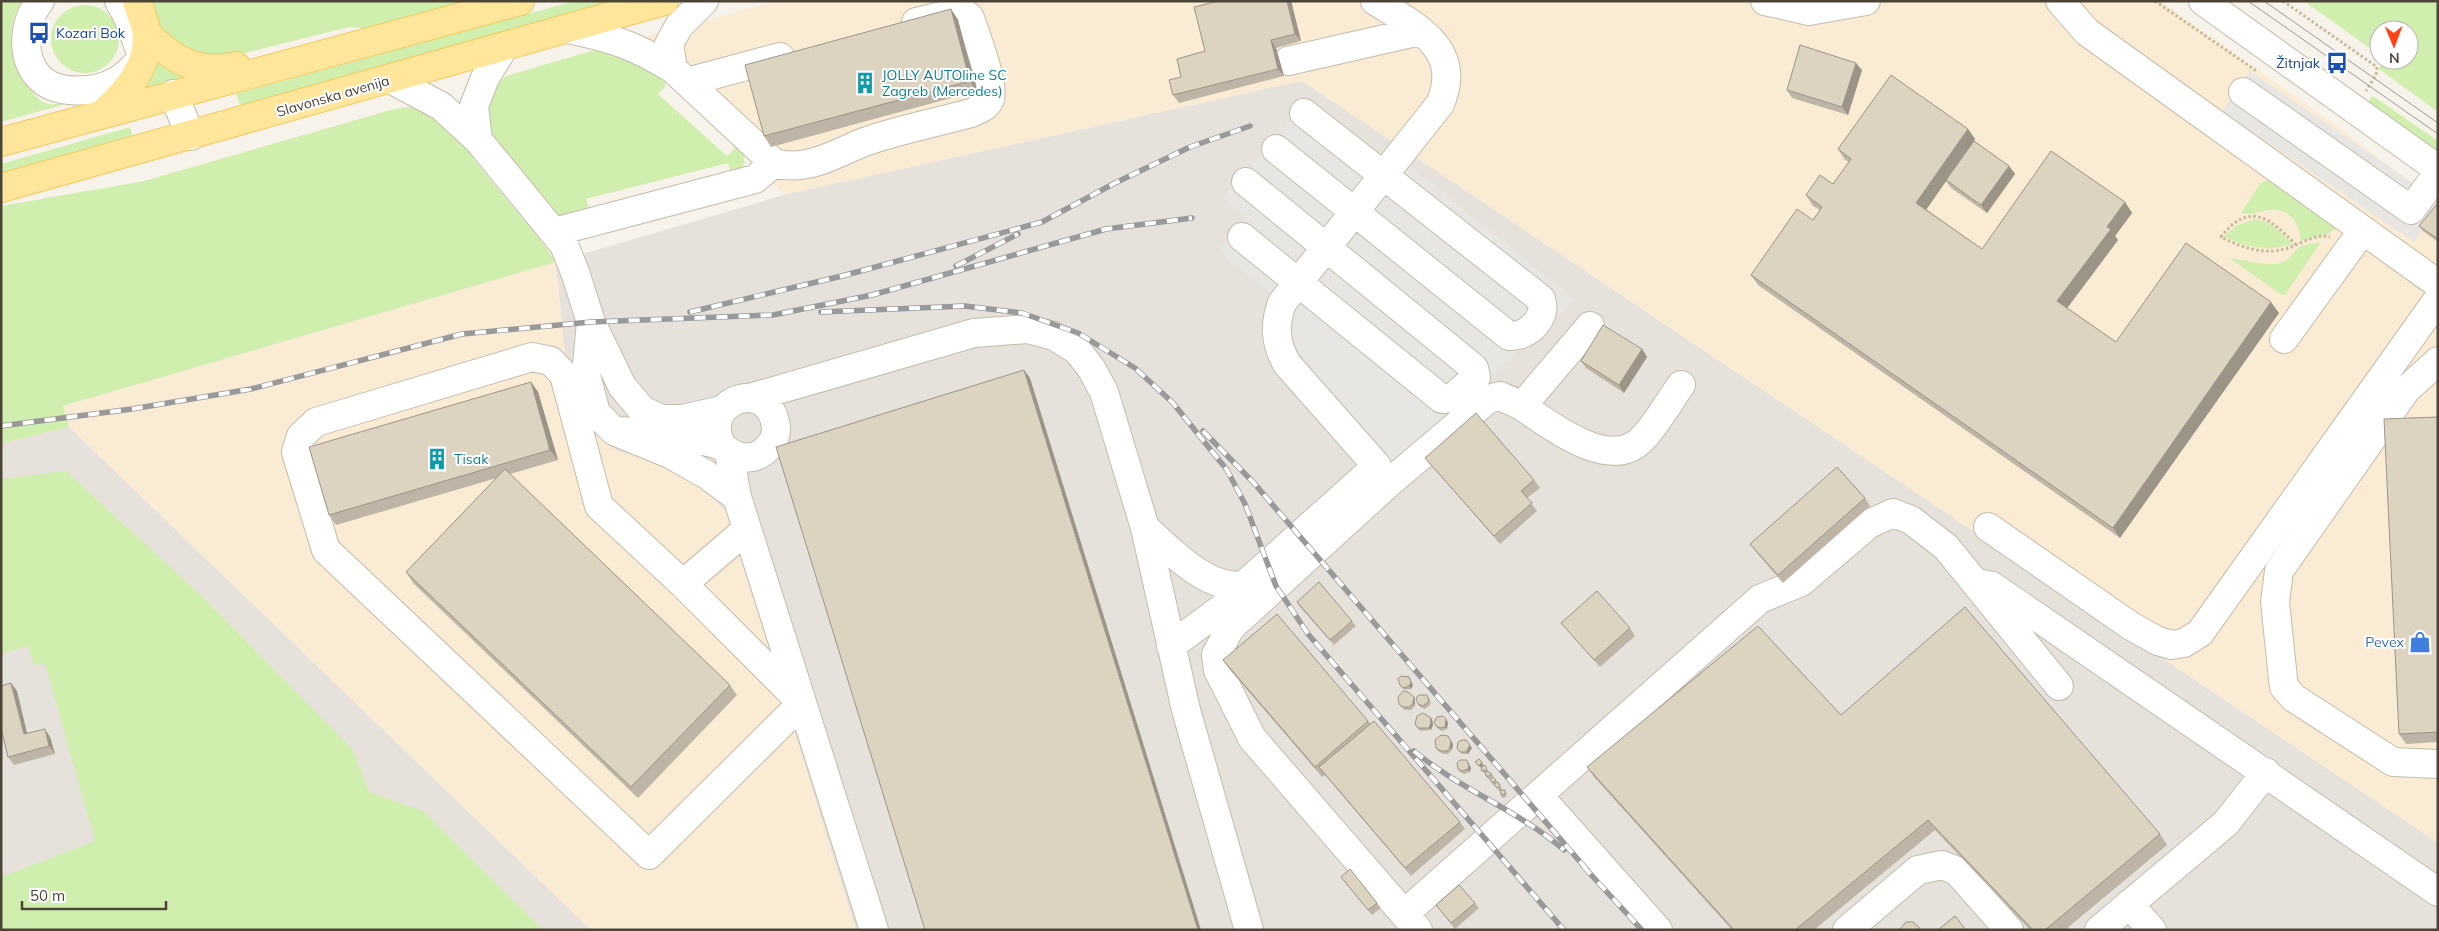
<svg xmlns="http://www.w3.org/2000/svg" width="2439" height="931" font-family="Mulish,sans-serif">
<rect width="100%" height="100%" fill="#f7f3ea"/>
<path fill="#faebd4" d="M778 1H2160L2341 129 2438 204V843L1302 81 784 195 644 37Z
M556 262 565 354 650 459 688 478 726 511 856 930H591L69 427 63 406Z"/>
<path fill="#e6e2db" d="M1302 81 2438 843V930H856L726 511 688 477 650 459 617 451 594 434 565 354 556 262 784 195Z
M69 427 591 930H1V444Z"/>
<path fill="#d0efaf" d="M1 1H22C3 29 12 65 31 90 35 96 42 103 49 104 57 106 78 99 87 98L1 122Z
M152 1H478L375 29 349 27 213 61 164 41Z
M574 1H619L241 107 236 94Z
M2304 1H2438V112L2379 69 2383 60H2409V30H2379V55Z
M51 39a34 34 0 1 1 68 0a34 34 0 1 1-68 0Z
M607 49 647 65 665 82V87L658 94 727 156 737 146C749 158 746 169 732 176L728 163 586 199 590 211 559 217C546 204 536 189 525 175 516 164 505 154 497 142 483 120 487 93 506 76L591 51Z
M155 56 193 79 138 94Z
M2373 96 2438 141V154L2366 104Z
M407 107 423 109 453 127 474 160 538 237 556 262 63 406 69 427 1 444V206L144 181 394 109Z
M130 127 133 137 1 173V164Z
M2272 178 2336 225V228L2330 233 2301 241C2299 222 2289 207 2268 210 2257 212 2252 216 2241 213L2260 184Z
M2254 219C2272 222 2280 231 2292 244 2268 252 2245 248 2224 236L2236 226Z
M2321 242 2285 295H2282L2229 258 2265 264H2277L2287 260 2300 246Z
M66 471 204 598 353 750 369 792 423 811 543 930H1V877L95 841 45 664 34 665 28 646 1 654V479Z"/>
<path fill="#e8e6e2" d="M2250 71 2419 187 2438 202V209L2414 242 2222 111Z
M1306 102 1375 156 1409 165 1575 300 1392 467 1301 356 1274 296 1219 251 1245 217 1223 199Z"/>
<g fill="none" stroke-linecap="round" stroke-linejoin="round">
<g stroke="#c4bcab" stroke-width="30">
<path id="minor" d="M40 1C24 21 20 55 38 76 55 96 96 93 117 81 127 75 135 66 143 58L127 15 119 1
M1765 1 1809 11 1866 1
M2060 1 2087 32 2438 284
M2203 1 2438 169
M568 29C612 38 634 45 673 69L669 44 679 26 704 1
M1288 61 1420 31
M673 69 774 163C810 173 838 151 870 140 903 129 938 122 971 113 978 110 987 107 990 99 995 85 975 33 970 18L962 11 916 22
M390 79 441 106 478 140 474 106 485 78 504 47
M687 82 780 57
M2243 92 2411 210 2438 173
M173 94 191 136
M478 140 564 245 575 272 591 322 622 386 642 410 661 419H683L722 410
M1276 149 1509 336C1528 337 1548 318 1541 299L1304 113
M554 232 755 179 774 163
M1242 237 1442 399 1452 398 1476 377 1474 368 1246 182
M591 322 586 375 596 413 614 431 670 454 707 475 737 497
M2284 339 2363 230
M532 357 551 361 564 375 599 506 683 584 802 703 649 855 326 550 296 452 301 436 316 422Z
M2438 361 2406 390 2279 571 2275 602 2283 679 2284 687 2294 698 2393 762 2438 764
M750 398 974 333 1028 329 1054 336 1077 350 1091 368 1104 392 1145 528 1186 710 1249 930
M1522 406C1548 424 1608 471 1640 441 1654 429 1670 400 1681 385
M614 431C650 432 682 435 716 444 726 447 731 456 742 457 754 459 764 454 771 444 777 436 777 427 774 418 760 378 699 404 722 446
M729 453 737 497 874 930
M1988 527 2131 626 2158 641 2172 645 2184 643 2200 633 2438 299
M1145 528C1173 552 1204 588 1243 586L1377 466 1287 364C1275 343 1274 325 1282 303L1440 104C1464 48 1415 26 1375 1
M683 584 747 529
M1982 584 1992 586 2438 892
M1171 646 1229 603 1243 586
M1539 796 1658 930
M2129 904 2152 930
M1404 914 1760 599 1801 582 1869 524 1893 513 1911 520 1946 547 2059 686
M1418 930 1252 738 1218 670 1216 655 1230 628 1390 482 1488 399 1500 396 1522 406 1590 326
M1847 930 1918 870 1942 865 1957 871 2009 930
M2099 930 2226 823 2266 772"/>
</g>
<g stroke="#f2ca5d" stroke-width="30">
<path id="major" d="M147 34C173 60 198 75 236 66
M103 113C125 94 149 67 147 35 146 24 140 12 137 1
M1 142 520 1
M1 188 664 1"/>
</g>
<path stroke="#c7b99b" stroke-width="3" stroke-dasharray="2.5 2.5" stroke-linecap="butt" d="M2155 1 2258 72
M2283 1 2377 67 2376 75 2366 91
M2296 245C2271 219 2249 200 2221 237 2241 247 2262 255 2285 249 2299 245 2315 233 2330 237"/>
<use href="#minor" stroke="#fff" stroke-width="28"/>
<use href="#major" stroke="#ffe69b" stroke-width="28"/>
<path stroke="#999" stroke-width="1" d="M2248 1 2438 134
M2264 1 2438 123"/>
<g stroke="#999" stroke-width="5.5">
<path id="rail" d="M956 266 1018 234
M690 312 842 276 1042 222 1115 183 1190 147 1250 126
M821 312 965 306 1022 313 1078 333 1135 368 1173 403 1227 470 1245 504 1276 586 1308 634 1564 930
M1 426 132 409 251 389 462 334 591 322 773 315 872 295 1106 229 1192 218
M1203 431 1253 482 1588 871
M1414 751C1461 790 1518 810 1564 850
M1583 866 1642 930"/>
</g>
<use href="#rail" stroke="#fff" stroke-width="4" stroke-dasharray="11" stroke-linecap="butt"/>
</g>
<path fill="#beb5a6" d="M1291 1 1301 41 1276 48 1284 76 1179 103 1173 95 1181 77 1205 51Z
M951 9 958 20 977 91 771 147 764 136Z
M1862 70 1848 115 1792 98 1787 90Z
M1968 129 1975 139 1974 141 2009 166 2015 174 1987 213 1951 188 1946 181 1926 209 1982 249 2125 202 2132 213 2115 236 2118 240 2067 308 2116 342 2279 313 2120 538 1758 285 1751 275 1813 220 1820 210 1813 206 1806 195 1833 184 1849 162 1845 160 1838 149Z
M2438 205V242L2423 231 2419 226Z
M1642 349 1647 357 1624 393 1586 368 1581 361Z
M531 382 538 392 558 460 510 474 730 685 737 695 638 798 413 583 406 572 497 478 336 525 329 515Z
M2438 417V742L2406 744 2399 734Z
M1425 458 1534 480 1540 488 1527 498 1537 511 1500 544 1431 465Z
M1865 498 1870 506 1783 583 1756 552 1750 544Z
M1297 602 1352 621 1356 626 1334 645 1300 607Z
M1561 623 1630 628 1635 636 1600 667 1567 630Z
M1223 660 1368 721 1460 822 1465 829 1411 876 1325 775 1322 777 1230 670Z
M1409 677 1413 685 1411 689 1405 690 1402 688 1400 685Z
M17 691 27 733 50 737 55 754 14 765 8 757Z
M1414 697 1415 700V706L1411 710H1405L1401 707 1399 704Z
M1429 698 1431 704 1425 709 1420 707 1418 704Z
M1841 715 2160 834 2167 845 2065 930H2030L1935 830 1814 930H1732L1594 777 1587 767Z
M1430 717 1432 719 1433 725 1431 730 1420 731 1415 724Z
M1448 722 1447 729 1443 731 1438 729 1436 726Z
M1448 736 1453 744 1452 750 1448 754H1443L1438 751 1436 748Z
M1457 748H1472L1468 754H1462Z
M1467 760 1471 768 1470 772 1464 774 1460 772 1458 769Z
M1488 769V771L1493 775V777L1500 785 1502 789 1501 790 1507 793 1506 797 1502 798 1501 795 1500 790 1499 791 1495 785 1494 786 1492 783 1491 779H1488L1486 776V773L1482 772 1481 770Z
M1341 877 1377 903 1381 908 1372 915Z
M1475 903 1479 908 1455 929 1436 905Z"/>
<path fill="#9b9487" d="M1287 1H1291L1301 41 1295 34Z
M951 9 958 20 977 91 970 81Z
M1271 40 1276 48 1284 76 1278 69Z
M1856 63 1862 70 1848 115 1842 107Z
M1968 129 1975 139 1924 213 1916 203Z
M2009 166 2015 174 1987 213 1981 205Z
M2125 202 2132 213 2115 236 2118 240 2065 311 2057 301 2107 227Z
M2271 302 2279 313 2120 538 2113 528Z
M1642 349 1647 357 1624 393 1619 385Z
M1024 370 1030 378 1201 930H1198Z
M531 382 538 392 558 460 550 450Z
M1409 677 1413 685 1411 689 1409 686Z
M11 683 17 691 29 742 24 734Z
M1414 697 1415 700V706L1413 703Z
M1430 717 1432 719 1433 725 1431 730 1429 728Z
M1446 719 1448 722 1447 729 1445 727Z
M45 729 50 737 55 754 49 746Z
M1451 741 1453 744 1452 750 1450 747Z
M1470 745 1472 748 1468 754 1466 752Z
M1467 760 1471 768 1470 772 1468 769Z
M1482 762 1483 765 1481 768 1479 766Z"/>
<path fill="#ddd3c1" stroke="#9b9487" d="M1218 1H1287L1295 34 1271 40 1278 69 1173 95 1169 80 1181 77 1177 59 1205 51 1194 7Z
M951 9 970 81 764 136 745 65Z
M1800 45 1856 63 1842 107 1787 90Z
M1891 75 1968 129 1916 203 1982 249 2051 151 2125 202 2107 227 2111 229 2057 301 2116 342 2186 243 2271 302 2113 528 1751 275 1797 209 1813 220 1822 207 1806 195 1820 175 1833 184 1851 159 1838 149Z
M1974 141 2009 166 1981 205 1946 180Z
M2437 204 2438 205V239L2419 226Z
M1603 325 1642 349 1619 385 1581 361Z
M1024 370 1198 930H925L776 447Z
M531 382 550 450 329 515 309 447Z
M1476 413 1534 480 1521 491 1532 503 1494 536 1425 458Z
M2438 417V732L2399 734 2384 419Z
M1837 467 1865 498 1778 575 1750 544Z
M505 469 730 685 631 787 406 572Z
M1319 582 1352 621 1330 640 1297 602Z
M1597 591 1630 628 1594 660 1561 623Z
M1965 607 2160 834 2045 930H2033L1928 820 1795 930H1734L1587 767 1758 626 1841 715Z
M1277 614 1368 721 1315 767 1223 660Z
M1401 676 1409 677 1411 682 1409 686 1403 688 1400 685 1398 679Z
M11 683 24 734 45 729 49 746 8 757 1 728V686Z
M1403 691 1408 692 1414 697 1413 703 1409 707H1403L1399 704 1398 697Z
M1419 695H1427L1429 701 1423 706 1418 704 1416 698Z
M1423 713 1430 717 1431 722 1429 728H1418L1415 724 1417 716Z
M1443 716 1446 719 1445 727 1441 728 1436 726 1434 722 1437 717Z
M1374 721 1460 822 1405 868 1319 767Z
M1441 735 1448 736 1451 741 1450 747 1447 751H1441L1436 748 1435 740Z
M1462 740H1466L1470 745 1466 752H1460L1457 748 1458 742Z
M1479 759 1482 762 1479 766 1475 762Z
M1460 760H1467L1469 766 1468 769 1462 771 1458 769 1457 763Z
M1483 765 1486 766V771L1491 773 1490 776H1486L1485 771 1481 770Z
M1493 777 1496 780 1492 783 1490 779Z
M1498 782 1500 786 1497 788 1494 784Z
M1500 790H1505V794L1501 795Z
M1350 869 1377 903 1368 910 1341 877Z
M1459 885 1475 903 1451 923 1436 905Z
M1955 916 1966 930H1939V929Z
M1906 922H1913L1919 927V930H1899Z"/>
<defs>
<g id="bus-bare" transform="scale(1.725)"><path d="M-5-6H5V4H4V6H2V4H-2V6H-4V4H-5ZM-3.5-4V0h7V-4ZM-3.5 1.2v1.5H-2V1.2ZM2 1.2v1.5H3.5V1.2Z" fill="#1a4fb4" stroke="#fff" stroke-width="2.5" paint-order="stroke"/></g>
<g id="building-bare" transform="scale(1.725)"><path d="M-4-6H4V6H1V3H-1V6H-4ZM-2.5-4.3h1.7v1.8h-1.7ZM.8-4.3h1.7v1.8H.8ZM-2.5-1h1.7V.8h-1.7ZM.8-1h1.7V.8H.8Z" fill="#0f9aa8" stroke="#fff" stroke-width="2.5" paint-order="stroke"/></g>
<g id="shop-bare" transform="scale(1.725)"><path d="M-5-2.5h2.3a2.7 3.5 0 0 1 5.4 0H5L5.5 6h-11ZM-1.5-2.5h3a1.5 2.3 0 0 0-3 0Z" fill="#3f7fe0" stroke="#fff" stroke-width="2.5" paint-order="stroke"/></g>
</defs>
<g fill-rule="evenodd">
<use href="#bus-bare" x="39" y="33"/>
<use href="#bus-bare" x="2337" y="63"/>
<use href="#building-bare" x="865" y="83"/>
<use href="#building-bare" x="437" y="459"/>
<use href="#shop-bare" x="2420" y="642"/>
</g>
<g text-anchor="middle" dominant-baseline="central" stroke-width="4" stroke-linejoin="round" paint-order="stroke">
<g font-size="14" fill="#164399" stroke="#fff" text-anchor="start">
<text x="56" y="33">Kozari Bok</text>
<text x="2320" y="63" text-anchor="end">Žitnjak</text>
</g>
<g font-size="14" fill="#0d838f" stroke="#fff" text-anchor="start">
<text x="882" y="75">JOLLY AUTOline SC<tspan x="882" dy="16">Zagreb (Mercedes)</tspan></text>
<text x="454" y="459">Tisak</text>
</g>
<g font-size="14" fill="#4c4437" stroke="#fff">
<text transform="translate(333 96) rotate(-16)">Slavonska avenija</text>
</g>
<g font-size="14" fill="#366cbe" stroke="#fff" text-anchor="end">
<text x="2404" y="642">Pevex</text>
</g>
</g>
<rect width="2439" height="931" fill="none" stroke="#4c4437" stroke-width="5"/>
<g transform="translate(2394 45) rotate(179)"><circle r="24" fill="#ffffff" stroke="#b7b4af"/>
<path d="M0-4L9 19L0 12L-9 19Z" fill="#ff4319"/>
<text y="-8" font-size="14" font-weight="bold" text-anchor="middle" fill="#4c4437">N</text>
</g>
<path d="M22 901v8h144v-8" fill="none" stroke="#4c4437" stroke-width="2.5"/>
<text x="30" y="901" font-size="15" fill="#4c4437" stroke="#ffffff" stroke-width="4" paint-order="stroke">50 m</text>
</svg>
